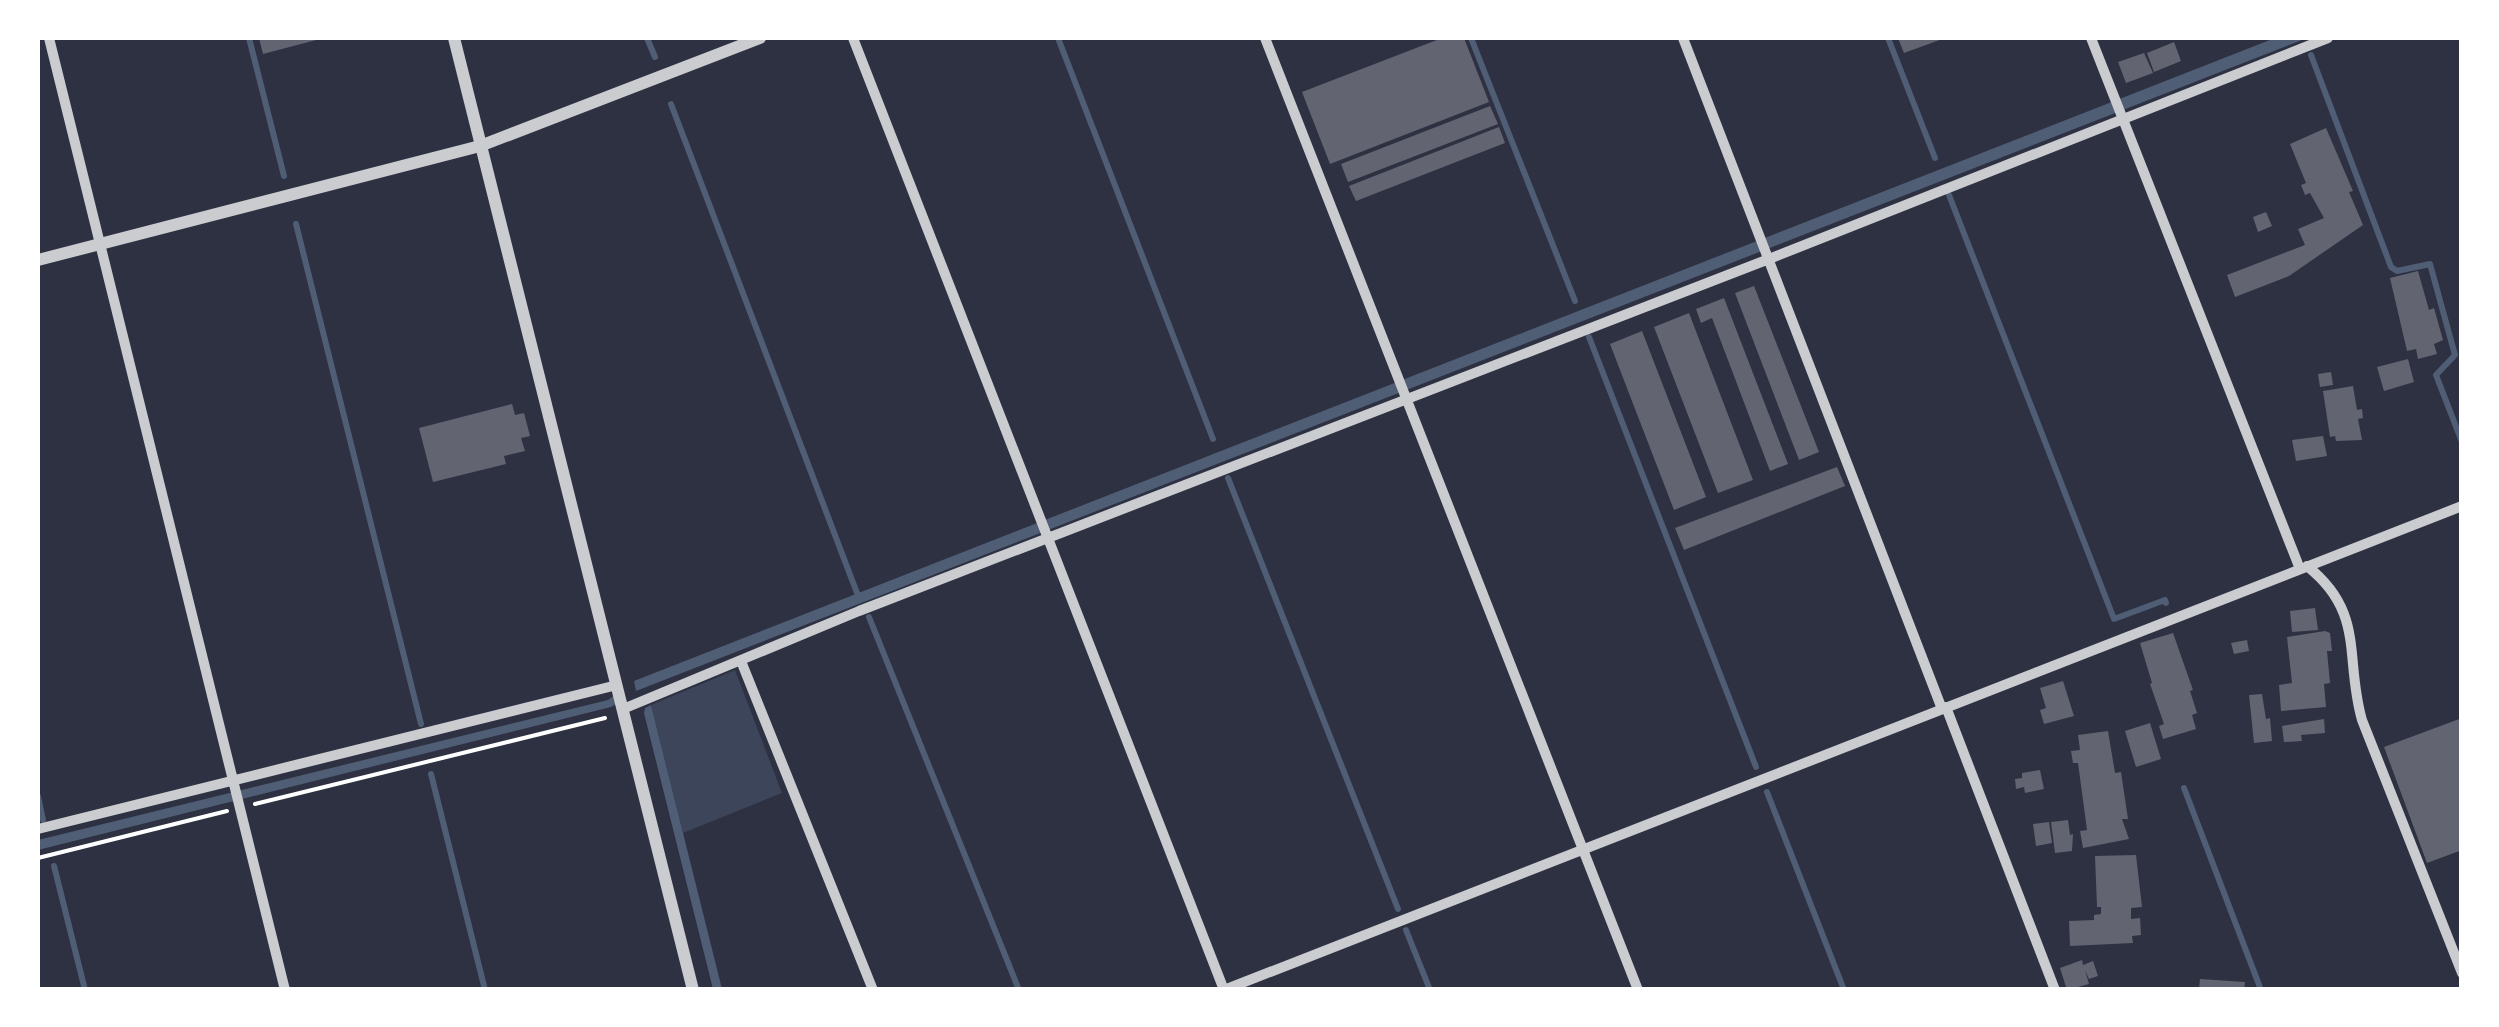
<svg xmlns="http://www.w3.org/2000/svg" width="2499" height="1027" font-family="Lato,sans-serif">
<rect width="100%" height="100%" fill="#2d3142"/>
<path fill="#3c4559" d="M735 670 782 793 683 833 651 705Z"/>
<path fill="#4f5d75" d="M2275 38H2307L636 691 634 681Z
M616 694 618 703 611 707 38 850V840L608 700Z
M651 705 722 989H713L644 713 645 708Z"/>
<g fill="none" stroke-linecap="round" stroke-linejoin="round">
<path stroke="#4f5d75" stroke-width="6" d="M249 38 284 176
M647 38 655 57
M1058 38 1213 439
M1471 38 1575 301
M1888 38 1935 158
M2311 55 2391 267 2397 271 2430 264 2455 355 2436 375 2462 442
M671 104 857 593
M1949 195 2114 619 2165 600 2166 603
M296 224 421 724
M1589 337 1756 767
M1228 478 1398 909
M869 617 1019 990
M431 774 485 990
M2184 788 2261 990
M1767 792 1844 990
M38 796 43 820
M54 866 85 990
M1406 930 1430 990"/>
</g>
<path fill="#626471" d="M259 38H319L320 39 263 54Z
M1442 38H1464L1489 102 1330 164 1302 92Z
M1898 38H1945L1904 53Z
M2174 42 2181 61 2154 72 2147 53Z
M2144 53 2153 73 2126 83 2118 62Z
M1490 106 1498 124 1348 182 1341 164Z
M1499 127 1505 143 1356 201 1349 186Z
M2326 128 2353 191 2349 192 2363 225 2289 276 2235 297 2227 275 2305 245 2298 229 2324 218 2310 193 2305 195 2301 185 2306 183 2290 144Z
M2266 212 2272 226 2258 232 2253 217Z
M2418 271 2429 310 2434 308 2443 340 2434 344 2437 354 2418 359 2416 349 2407 351 2390 278Z
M1754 286 1819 452 1799 460 1735 293Z
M1724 298 1788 464 1770 471 1712 318 1701 323 1696 309Z
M1689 313 1753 480 1718 493 1654 327Z
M1642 331 1706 497 1674 510 1610 344Z
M2408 359 2414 382 2384 391 2377 367Z
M2331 372 2333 385 2320 387 2318 374Z
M2353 386 2357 410 2362 409 2363 418 2358 419 2362 440 2336 441 2335 436 2330 437 2323 391Z
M512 404 515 415 524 413 530 436 521 438 525 451 504 456 506 464 433 482 419 428Z
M2323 436 2327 456 2296 461 2292 440Z
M1837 467 1845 486 1684 550 1675 528Z
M2315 608 2318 630 2292 632 2290 611Z
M2325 631 2330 633 2332 651H2327L2330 683 2324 684 2326 707 2281 711 2279 685 2292 683 2287 637Z
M2173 633 2193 690 2190 691 2197 713 2192 715 2196 729 2163 739 2159 726 2164 724 2150 684 2152 683 2140 643Z
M2247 640 2249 651 2234 654 2231 643Z
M2063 681 2074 716 2044 724 2040 710 2046 708 2040 688Z
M2262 694 2266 719 2270 718 2272 741 2254 743 2249 695Z
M2462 718V850L2427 863 2384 747Z
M2324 719 2325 733 2301 735 2302 741 2284 742 2282 726Z
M2150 723 2161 759 2136 767 2125 731Z
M2108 731 2115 773 2121 772 2128 819H2122L2129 839 2083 848 2080 831 2087 830 2078 763H2073L2071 751 2080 750 2078 735Z
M2040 770 2044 789 2025 793 2024 787 2016 789 2015 779 2022 778V773Z
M2068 820 2070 835 2073 834 2072 851 2055 853 2051 822Z
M2049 822 2052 843 2036 846 2033 824Z
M2136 855 2142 907 2131 908V919L2140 918 2141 935 2132 936 2133 943 2070 946 2069 921 2094 920V915L2101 914V907H2097L2095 856Z
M2082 960 2083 965 2093 961 2098 976 2089 979 2085 970 2089 984 2067 990 2060 968Z
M2200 979 2245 982 2244 990H2199Z"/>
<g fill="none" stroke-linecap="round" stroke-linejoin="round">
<path stroke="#fff" stroke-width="4" d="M255 804 605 718
M38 858 227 811"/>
<path stroke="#caccd0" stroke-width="10" d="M49 38 285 990
M853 38 1224 990
M1265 38 1638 990
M1683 38 1942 709
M2091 38 2300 569
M2307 566C2366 613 2344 657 2362 720L2462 973
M741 661 873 990
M1946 707 2055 990
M623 709 859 611 1769 259 2328 38
M38 829 617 685
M1224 990 2462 506"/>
<path stroke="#caccd0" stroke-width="12" d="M454 38 693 990
M38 260 480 146 760 38"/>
</g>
<rect width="2499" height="1027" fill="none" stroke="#ffffff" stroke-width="80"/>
</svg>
